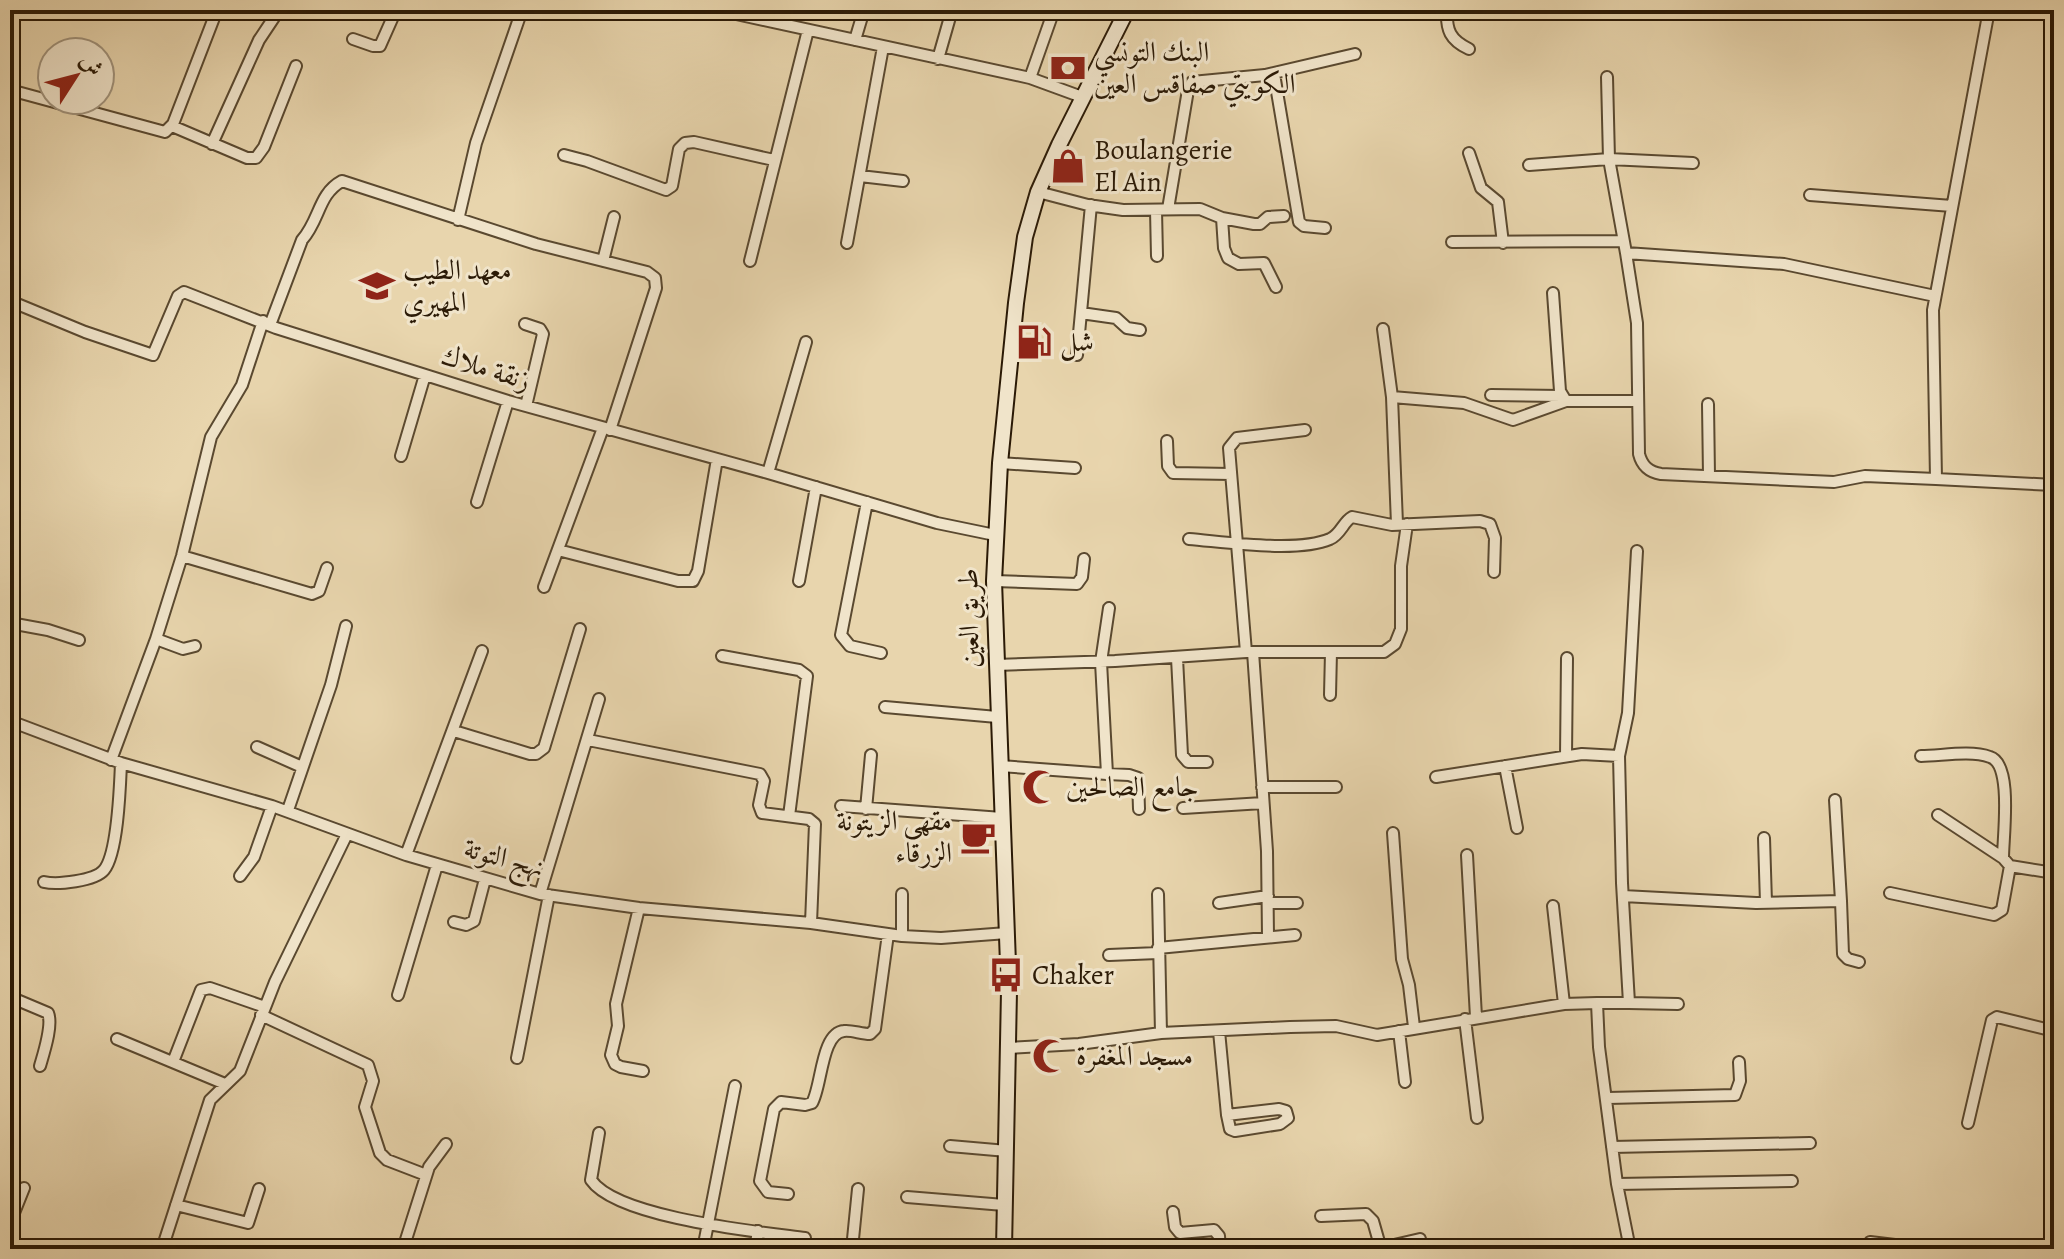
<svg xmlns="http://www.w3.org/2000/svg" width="2064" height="1259" font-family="Alegreya,Amiri,serif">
<rect width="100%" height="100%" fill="#e8d5ad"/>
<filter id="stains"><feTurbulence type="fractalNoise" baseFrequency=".0025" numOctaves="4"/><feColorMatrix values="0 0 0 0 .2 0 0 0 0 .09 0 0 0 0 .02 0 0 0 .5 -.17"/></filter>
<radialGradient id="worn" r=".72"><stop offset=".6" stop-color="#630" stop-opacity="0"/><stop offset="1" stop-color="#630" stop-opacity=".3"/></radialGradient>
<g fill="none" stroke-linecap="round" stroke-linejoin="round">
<g stroke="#5a4930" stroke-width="14">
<path id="street" d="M718 10 1030 78 1082 97
M1386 10V11
M1447 10C1446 30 1450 40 1469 49
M1989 10 1933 310 1936 479 2054 485
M353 39 373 46H380L396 10
M855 40 864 10
M938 59 952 10
M1274 74 1299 222 1304 226 1325 228
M1607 77 1609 159 1626 253 1784 264 1935 296
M1030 78 1054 10
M10 90 165 132 173 124 217 10
M172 126 247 158H256L264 147 296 66
M212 144 259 40 279 10
M1469 153 1481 188 1498 202 1503 243
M564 155 587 161 666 190 672 186 679 149 685 143 694 142 774 160
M1529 165 1609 159 1693 163
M860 176 903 181
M1038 192 1088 205 1123 210 1200 209 1222 218 1254 224H1260L1268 217 1284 216
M1810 195 1952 206
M1168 209 1188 90 1192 82 1265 75 1355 54
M1156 210 1157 256
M1222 218 1224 248 1228 258 1239 264 1264 263 1276 287
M458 220 476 143 522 10
M1452 242 1623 241
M847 243 883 47
M1626 253 1637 323 1639 454C1642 466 1649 472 1661 474L1834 482 1865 476 1936 479
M603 261 614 217
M750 261 808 30
M1553 293 1560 391 1566 401
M10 301 85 332 153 355 178 296 184 292 276 328 508 401 768 473 937 523 995 535
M1081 313 1116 318 1127 328 1140 330
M525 324 540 329 543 334 526 406
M270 325 302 240C320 220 318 194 342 181L536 244 647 272 655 278 656 288 610 430
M1383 329 1392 397 1397 524
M1077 355 1091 205
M1491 395 1561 396
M1392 397 1464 403 1513 420 1566 401H1637
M1708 404 1709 476
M1167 441 1168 466 1173 473 1231 474
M401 456 425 375
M1000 463 1075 468
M768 473 806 342
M477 502 508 401
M867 502 841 635 850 646 881 653
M1189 539C1226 542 1297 553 1330 539 1341 534 1343 522 1352 517L1392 525 1480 521 1490 524 1495 538 1494 572
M558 550 678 581H693L698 571 717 459
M182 556 312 594 319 591 327 568
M799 581 816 487
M994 581 1077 584 1082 577 1084 559
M544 587 603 428
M1109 608 1101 662 1107 774 1129 775 1138 778 1139 809
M10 623 48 630 79 640
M156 639 183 649 195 646
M1246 652 1229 448 1237 438 1305 430
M1253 652 1267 851 1268 936
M722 656 799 670 807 676 789 816
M1177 658 1182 755 1188 762H1207
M996 665 1115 661 1246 652H1384L1395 644 1401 629V566L1407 524
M1330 695 1331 652
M885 707 997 717
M10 721 121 763 272 806 406 855 540 894 639 908 811 923 902 936 941 938 1007 933
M454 731 530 754H536L544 748 580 629
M588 740 760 774 764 781 759 805 762 813 809 819 815 824 811 923
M257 747 302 767
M1566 756 1567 658
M1921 756C1941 756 1970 750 1990 757 2013 764 2003 836 2003 858L2010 866
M111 760 156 639 182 556 211 437 242 385 263 321
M1000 766 1107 774
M1505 766 1517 828
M1436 777 1582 754 1619 756
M1262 787H1336
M841 806 1002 818
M1183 808 1263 803
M866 809 871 755
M288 810 331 685 346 626
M1938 815 2003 858
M1393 833 1402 959 1409 985 1414 1027
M1764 838 1766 903
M406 855 482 651
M1467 855 1476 1017
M240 876 254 857 272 806
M44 882C57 885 95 881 104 870 118 853 120 786 121 763
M1890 893 1994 915 2002 910 2010 866 2054 873
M540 894 599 699
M902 894V936
M1158 894 1161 1033
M1623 896 1756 903 1841 901 1835 800
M1841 901 1843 954 1848 959 1859 962
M1219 903 1268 896
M1268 903H1297
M1553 906 1564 1004
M639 908 616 1004 618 1026 611 1055 615 1064 621 1067 643 1071
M454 922 466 925 474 921 485 879
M1158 948 1295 935
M1109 955 1158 953
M398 995 437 865
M10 997 48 1013C53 1025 44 1052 40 1066
M1597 1003H1629L1622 883 1619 756 1628 713 1637 551
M1629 1003 1678 1004
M261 1015 368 1065 373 1081 365 1107 380 1153 387 1160 426 1175
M1465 1019 1477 1118
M1219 1031 1227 1115 1230 1129 1235 1131 1280 1124 1288 1118 1286 1111 1279 1109 1227 1115
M1399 1031 1405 1082
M117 1039 225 1084
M1009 1048 1079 1044 1161 1033 1290 1027 1336 1026 1377 1035 1564 1004 1597 1003 1599 1047 1617 1184 1630 1249
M517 1058 549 895
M173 1062 201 990 210 988 265 1007
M1608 1098 1735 1095 1740 1081 1739 1062
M1968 1123 1992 1020 1997 1017 2054 1031
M599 1133 591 1180C617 1218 760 1232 805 1238
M950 1146 1007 1151
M1612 1147 1810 1143
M1617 1184 1792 1181
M788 1194 768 1192 760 1181 774 1109 781 1102 805 1105 812 1103C822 1086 821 1033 844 1031 852 1030 861 1034 870 1034L875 1029 888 934
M907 1197 1004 1205
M176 1205 248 1223 259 1189
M1173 1212 1175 1227 1180 1233 1214 1230 1219 1236 1220 1249
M1321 1216 1366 1214 1373 1221 1381 1249
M10 1223 24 1188
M1870 1242 1928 1249
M309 1245 320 1249
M1381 1248 1420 1239
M162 1249 210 1100 240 1071 275 982 347 834
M403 1249 429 1167 446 1144
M703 1249 735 1086
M755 1249 758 1231
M852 1249 858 1189"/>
</g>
<g stroke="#2b1a06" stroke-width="18">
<path id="secondary" d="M1004 1249 1009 991 994 581 1000 463 1016 303 1025 237 1038 192 1059 145 1127 10"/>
</g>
<use href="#street" stroke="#f0e4ca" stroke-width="10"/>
<use href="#secondary" stroke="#f0e4ca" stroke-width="14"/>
</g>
<defs>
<g id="bank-bare" transform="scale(2.76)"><path d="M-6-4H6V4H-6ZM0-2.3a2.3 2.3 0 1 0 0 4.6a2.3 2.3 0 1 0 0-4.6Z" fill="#8f2418" stroke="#f0e4ca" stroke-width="2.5" paint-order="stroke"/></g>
<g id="shop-bare" transform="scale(2.76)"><path d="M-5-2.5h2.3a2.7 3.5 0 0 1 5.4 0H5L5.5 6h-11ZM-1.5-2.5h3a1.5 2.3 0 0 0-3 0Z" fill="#8f2418" stroke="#f0e4ca" stroke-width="2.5" paint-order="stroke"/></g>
<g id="school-bare" transform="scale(2.76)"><path d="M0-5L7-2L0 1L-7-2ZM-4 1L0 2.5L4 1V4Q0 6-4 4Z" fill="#8f2418" stroke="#f0e4ca" stroke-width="2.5" paint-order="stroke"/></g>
<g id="fuel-bare" transform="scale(2.76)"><path d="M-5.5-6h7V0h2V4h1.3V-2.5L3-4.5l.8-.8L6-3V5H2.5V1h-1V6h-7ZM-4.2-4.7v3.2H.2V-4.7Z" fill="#8f2418" stroke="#f0e4ca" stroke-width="2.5" paint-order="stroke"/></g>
<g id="mosque-bare" transform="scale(2.76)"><path d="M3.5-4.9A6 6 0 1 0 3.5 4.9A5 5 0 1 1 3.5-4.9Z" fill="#8f2418" stroke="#f0e4ca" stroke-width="2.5" paint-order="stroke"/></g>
<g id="cafe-bare" transform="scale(2.76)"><path d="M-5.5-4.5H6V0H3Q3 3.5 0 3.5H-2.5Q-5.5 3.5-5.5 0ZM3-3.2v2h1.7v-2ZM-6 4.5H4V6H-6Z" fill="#8f2418" stroke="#f0e4ca" stroke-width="2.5" paint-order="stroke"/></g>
<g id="bus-bare" transform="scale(2.76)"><path d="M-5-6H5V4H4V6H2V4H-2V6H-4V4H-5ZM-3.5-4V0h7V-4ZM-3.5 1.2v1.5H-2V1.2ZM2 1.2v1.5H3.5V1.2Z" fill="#8f2418" stroke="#f0e4ca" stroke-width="2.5" paint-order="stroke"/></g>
</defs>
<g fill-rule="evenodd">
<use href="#bank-bare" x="1068" y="68"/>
<use href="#shop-bare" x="1068" y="166"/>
<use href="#school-bare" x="377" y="286"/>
<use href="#fuel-bare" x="1034" y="342"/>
<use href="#mosque-bare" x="1040" y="787"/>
<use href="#cafe-bare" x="978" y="837"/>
<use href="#bus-bare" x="1006" y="975"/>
<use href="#mosque-bare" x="1050" y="1056"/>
</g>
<g text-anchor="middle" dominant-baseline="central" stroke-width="6" stroke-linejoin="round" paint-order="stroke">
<g font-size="28" fill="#2b1a06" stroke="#f0e4ca" text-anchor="start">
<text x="1094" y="52">البنك التونسي<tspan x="1094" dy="32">الكويتي صفاقس العين</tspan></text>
<text x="1094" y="150">Boulangerie<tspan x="1094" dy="32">El Ain</tspan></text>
<text x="403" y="270">معهد الطيب<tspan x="403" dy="32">المهيري</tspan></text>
<text x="1060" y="342">شل</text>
<text x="1066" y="787">جامع الصالحين</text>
<text x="952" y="821" text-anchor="end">مقهى الزيتونة<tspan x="952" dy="32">الزرقاء</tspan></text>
<text x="1032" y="975">Chaker</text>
<text x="1076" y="1056">مسجد المغفرة</text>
</g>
<g font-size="28" fill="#2b1a06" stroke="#f0e4ca">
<text transform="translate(486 368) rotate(17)">زنقة ملاك</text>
<text transform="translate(969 618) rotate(-91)">طريق العين</text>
<text transform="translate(504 858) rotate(15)">نهج التوتة</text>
</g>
</g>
<rect width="2064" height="1259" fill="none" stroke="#e8d5ad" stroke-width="40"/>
<rect x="12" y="12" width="2040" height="1235" fill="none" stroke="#2b1a06" stroke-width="4"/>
<rect x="20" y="20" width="2024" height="1219" fill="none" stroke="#2b1a06" stroke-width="2"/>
<g transform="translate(76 76) rotate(54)"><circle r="38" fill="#f0e4ca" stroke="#a1937c" stroke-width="2"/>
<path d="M0-6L14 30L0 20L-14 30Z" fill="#8f2418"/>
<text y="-12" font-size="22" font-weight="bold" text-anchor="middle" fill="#2b1a06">ش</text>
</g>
<rect width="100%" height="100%" filter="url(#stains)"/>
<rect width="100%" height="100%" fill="url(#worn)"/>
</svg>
